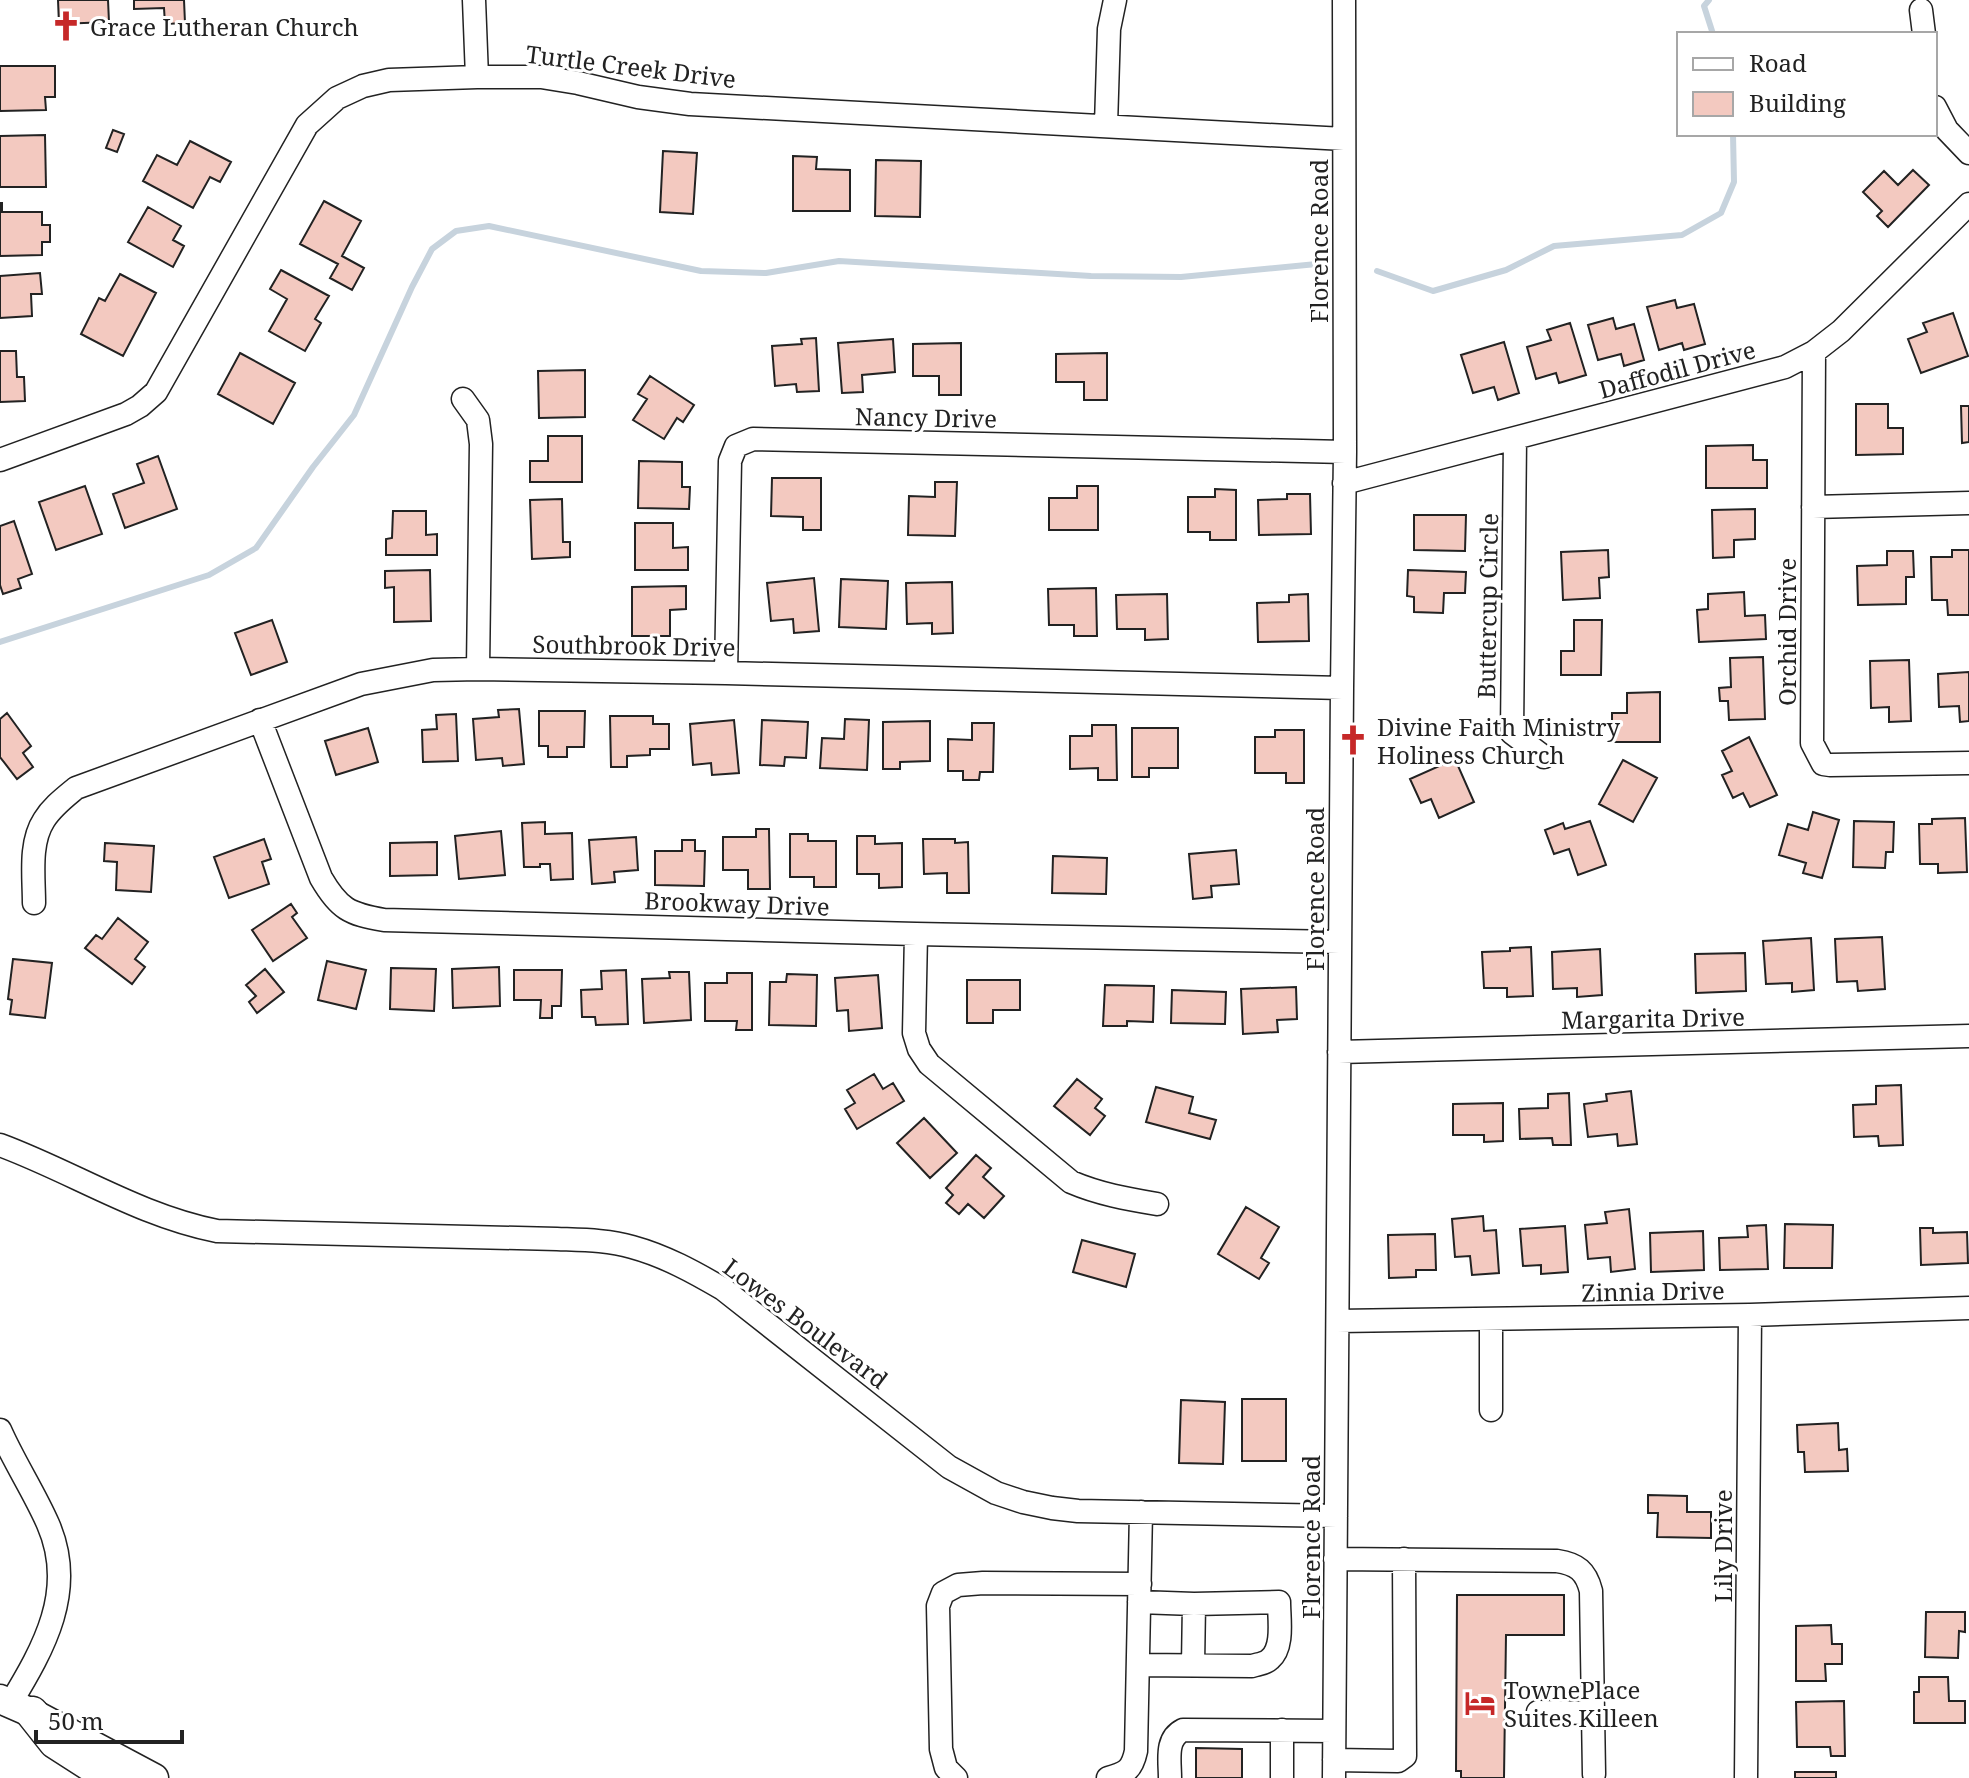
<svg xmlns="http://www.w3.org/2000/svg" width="1969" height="1778" font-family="'Noto Serif',serif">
<rect width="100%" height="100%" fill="#fff"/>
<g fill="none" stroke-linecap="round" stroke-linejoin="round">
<path stroke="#c7d3dd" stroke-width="6" d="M1709 0 1704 6 1713 34
M1377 271 1433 291 1506 270 1554 246 1682 235 1721 213 1734 182 1733 134
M0 642 209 575 256 548 313 467 354 415 412 287 432 249 456 231 489 226 701 271 766 273 839 261 1091 276 1181 277 1327 263"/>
</g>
<path fill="#f3c9c0" stroke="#222" stroke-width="2" d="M58 0H108L109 22 59 24Z
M134 0H184L185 23 165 24 164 8 134 9Z
M0 66H55V97H45L46 110 0 111Z
M113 130 124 134 117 152 106 148Z
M45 135 46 187H0V136Z
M190 141 231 162 220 182 210 177 193 208 143 181 157 155 177 165Z
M663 151 697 153 693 214 660 212Z
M793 156 817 157 816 169 850 170V211H793Z
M876 160 921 161 920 217 875 216Z
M1913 170 1929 185 1888 227 1877 216 1882 211 1863 192 1884 171 1898 185Z
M324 201 361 221 342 256 364 268 352 290 330 278 338 264 300 244Z
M0 203H2V212H42V225H50V242H42V255L0 256Z
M148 207 181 226 173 240 184 246 173 267 128 242Z
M281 270 329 296 315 319 321 323 305 351 269 331 287 299 270 289Z
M40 273 42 294H31L32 316 0 318V276Z
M120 274 156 293 123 356 81 334 99 298 105 301Z
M1675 300 1677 308 1694 304 1705 344 1684 350 1682 343 1659 350 1647 307Z
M1953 313 1968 356 1921 373 1908 339 1927 332 1923 323Z
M1613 318 1616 329 1634 324 1644 360 1624 366 1621 354 1598 360 1588 325Z
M1570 323 1586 375 1559 383 1556 373 1536 379 1527 347 1551 340 1547 330Z
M816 338 819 391 797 392 796 384 775 386 772 346 802 344 801 339Z
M893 339 895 372 862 375 863 392 842 393 838 343Z
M1504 342 1519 393 1498 400 1494 387 1473 393 1461 355Z
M961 343V395H939V376H913V344Z
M0 351H16L17 377H24L25 401 0 402Z
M240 353 295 383 273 424 218 394Z
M1107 353V400H1084V382H1056V354Z
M585 370V417L539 418 538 371Z
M650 376 694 405 683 422 677 418 664 439 633 420 647 399 638 394Z
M1856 404H1888V428H1903V454L1856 455Z
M1961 406H1969V442L1962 443Z
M548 436H582V482H530V461H548Z
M1753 445V460H1767V488H1706V446Z
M158 456 177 509 125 528 113 494 144 483 137 464Z
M639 461 682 462V487H690L689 509 638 508Z
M772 478H821V530H803V517L771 516Z
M935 482H957L955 536 908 535 909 496 935 497Z
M85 486 102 534 56 550 39 502Z
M1077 486H1098V530H1049V498H1077Z
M1215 489 1236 490V540H1210V532H1188V497H1215Z
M1287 494H1310L1311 534 1259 535 1258 500 1287 499Z
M562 499 563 542H570V557L532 559 530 500Z
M1755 509V539L1734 540V557L1713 558 1712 510Z
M393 511H426V535L437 534V555H386V539L392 538Z
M1414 515H1466L1465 551 1414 550Z
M14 521 32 574 18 579 21 588 3 594 0 585V526Z
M635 523H673V548L688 547V570H635Z
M1608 550 1609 577 1599 578 1600 598 1563 600 1561 552Z
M1952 550H1969V615H1948L1947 600H1932L1931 557H1952Z
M1887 551H1913L1914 577H1906V604L1858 605 1857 566 1887 565Z
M430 570 431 621 394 622V587L385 588V571Z
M1408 570 1466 572 1465 593H1444L1443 613 1414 612V597L1407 596Z
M814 578 819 631 794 633 793 619 771 621 767 583Z
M841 579 888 581 886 629 839 627Z
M952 582 953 633 932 634V623L907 624 906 583Z
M686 586V609L670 610V636H632V587Z
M1096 588 1097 636H1074V625H1049L1048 589Z
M1744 592 1745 616 1765 615 1766 639 1699 642 1697 610 1708 609V594Z
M1167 594 1168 639 1145 640V629H1117L1116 595Z
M1308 594 1309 641 1258 642 1257 603 1289 602V595Z
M272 620 287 662 251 675 235 633Z
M1574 620H1602L1601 675H1561V651H1574Z
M1763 657 1765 719 1729 720 1728 701H1720L1719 688 1731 687 1730 658Z
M1909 660 1911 721 1889 722V707L1871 708 1870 661Z
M1969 672V721L1960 722 1959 706 1939 707 1938 674Z
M1660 692V742H1612V713H1627V693Z
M519 709 524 764 503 766 502 758 476 760 473 719 499 717 498 710Z
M539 711H585L584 747H567V757H548V746H539Z
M7 713 31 746 23 753 33 767 17 779 0 757V719Z
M456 714 458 761 423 762 422 730 437 729 436 715Z
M610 716H653V724H669V749H650V755L627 756V767H611Z
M845 719 869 720 867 770 820 768 822 738 844 739Z
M734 720 739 773 712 775 711 763 693 765 690 724Z
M762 720 808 722 806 758 785 757 784 766 760 765Z
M930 721V761L900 762V769H883V722Z
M972 723H994L993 772H980L979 780H963V771H948V739L972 740Z
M1092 725H1116L1117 780H1098V768L1070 769V736H1092Z
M368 728 378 762 336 775 325 741Z
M1132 728H1178V768H1149V777H1132Z
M1275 730H1304V783H1286V773H1255V737H1275Z
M1749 737 1777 795 1750 807 1743 793 1733 798 1722 775 1732 771 1722 751Z
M1455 759 1474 802 1439 818 1431 799 1421 803 1410 779Z
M1623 760 1657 778 1633 822 1599 804Z
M1813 812 1839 820 1822 878 1803 873 1806 863 1779 855 1788 824 1808 830Z
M1965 818 1967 872 1938 873V864H1920L1919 824H1932V819Z
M1590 821 1606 865 1578 875 1569 849 1554 854 1545 830 1563 823 1565 829Z
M1854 821 1894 822 1893 852H1886L1885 868 1853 867Z
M545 822V834L572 833 573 879 551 880 550 864H540V867H524L522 823Z
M756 829H769L770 889H748V870H723V837H756Z
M501 831 505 875 459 879 455 836Z
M790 834H808V841H836V887H814V877H790Z
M857 836H875V844L902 843V887L879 888V874H857Z
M636 837 638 870 614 872 615 882 592 884 589 840Z
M264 839 271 859 262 862 269 884 229 898 214 857Z
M923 839H955V843L968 842 969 893H947V873L924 874Z
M682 840H695V851H705L704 886 655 885V851H682Z
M437 842V875L390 876V843Z
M105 843 154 846 151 892 116 890 117 862 104 861Z
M1236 850 1239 884 1211 886 1212 897 1193 899 1189 854Z
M1053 856 1107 858 1106 894 1052 893Z
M291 904 297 913 292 917 307 938 273 961 252 930Z
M118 918 148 942 135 959 145 967 132 984 85 948 96 935 102 939Z
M1882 937 1885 989 1858 991 1857 981 1837 982 1835 939Z
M1811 938 1814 990 1792 992V983L1766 984 1763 941Z
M1531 947 1533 996 1507 997V988H1484L1482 952 1510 951V948Z
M1600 949 1602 995 1577 997V988L1553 989 1552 952Z
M1745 953 1746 991 1696 993 1695 954Z
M13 959 52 963 45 1018 10 1014 12 1000 8 999Z
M327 961 366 970 356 1009 318 1000Z
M499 967 500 1006 453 1008 452 969Z
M391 968 436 969 434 1011 390 1009Z
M265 969 284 992 257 1013 249 1002 256 996 246 985Z
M514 970H562L561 1006H552V1018H540L541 1000H514Z
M626 970 628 1024 596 1025 595 1017H582L581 990 602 989 601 971Z
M669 972H689L691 1020 644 1023 642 979 670 978Z
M727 973H752V1030H736L737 1021H705V983H727Z
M787 974 817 975 816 1026 769 1025 770 982H786Z
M878 975 882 1028 849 1031 848 1010 837 1011 835 978Z
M967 980H1020V1010H993V1023H967Z
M1105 985 1154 986 1153 1022 1127 1021V1026H1103Z
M1296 987 1297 1019 1277 1020 1278 1032 1243 1034 1241 989Z
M1172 990 1226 992 1225 1024 1171 1023Z
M874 1074 883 1089 893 1083 904 1101 857 1129 845 1109 855 1103 847 1090Z
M1077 1079 1102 1099 1095 1108 1105 1116 1090 1135 1054 1106Z
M1901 1085 1903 1145 1879 1146 1878 1136 1854 1137 1853 1105 1876 1104V1086Z
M1156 1087 1193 1097 1189 1113 1216 1120 1210 1139 1146 1122Z
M1631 1091 1637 1144 1618 1146 1617 1134 1588 1137 1584 1104 1607 1101 1606 1094Z
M1569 1093 1571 1145H1553L1552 1138 1520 1139 1519 1109 1548 1108V1094Z
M1503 1103V1141L1484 1142V1135H1453V1104Z
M924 1118 957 1153 930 1178 897 1143Z
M976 1155 991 1168 983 1177 1004 1196 984 1218 968 1204 959 1214 946 1203 953 1195 946 1188Z
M1246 1207 1279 1227 1261 1258 1269 1263 1259 1279 1218 1254Z
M1629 1209 1635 1269 1611 1272 1610 1257 1588 1259 1585 1225 1607 1223 1605 1212Z
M1483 1216 1484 1231 1496 1230 1499 1273 1472 1275 1470 1256 1455 1257 1452 1219Z
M1785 1224 1833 1225 1832 1268H1784Z
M1766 1225 1768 1269 1720 1270 1719 1238 1748 1237 1747 1226Z
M1565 1226 1568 1272 1541 1274V1265L1523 1266 1520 1229Z
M1920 1228H1933V1233L1967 1232 1968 1263 1921 1265Z
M1703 1231 1704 1270 1651 1272 1650 1233Z
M1435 1234 1436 1270H1416V1277L1389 1278 1388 1235Z
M1082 1240 1135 1254 1126 1287 1073 1272Z
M1242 1399H1286V1461H1242Z
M1181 1400 1225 1402 1223 1464 1179 1463Z
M1838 1423 1839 1450 1847 1449 1848 1471 1805 1472 1804 1452H1798L1797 1425Z
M1648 1495 1687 1496V1512H1711V1538L1657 1537 1658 1513H1648Z
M1457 1595H1564V1635H1506L1504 1778H1461V1771H1456Z
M1926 1612H1965V1632L1959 1631 1958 1658 1925 1657Z
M1831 1625 1832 1644H1842V1664H1825L1826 1681H1796V1626Z
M1919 1677H1948L1949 1701H1965V1723H1914V1692H1919Z
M1844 1701 1845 1756H1831L1830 1747H1797L1796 1702Z
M1196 1748 1242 1749V1778H1196Z
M1795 1772H1836V1778H1795Z"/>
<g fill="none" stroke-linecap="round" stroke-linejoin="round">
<g stroke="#222" stroke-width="25">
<path id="minor" d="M474 0 477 77
M1921 10 1924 34
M1935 107 1947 130 1969 153
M1106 125 1109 29 1115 0
M1814 352 1812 743 1823 764 1830 765 1969 763
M463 399 478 420 481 444 478 669
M1515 439 1512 733 1544 757
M0 460 126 414 140 406 156 392 307 125 337 98 363 86 389 80 477 77H541L578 83 638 97 690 104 1344 139
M1344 483 1785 367 1814 352 1841 331 1969 204
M1813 507 1969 503
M726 673 730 461 736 446 753 439 1345 452
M260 720 321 878C339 909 349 914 384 920L916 934 1339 942
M34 903C34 877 29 843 44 820 52 807 64 798 76 788L361 684 433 670 478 669 726 673 1342 688
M916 934 914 1033 919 1049 929 1064 1071 1182C1099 1194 1127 1199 1157 1204
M1339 1052 1969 1036
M0 1145C73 1172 140 1216 217 1231L557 1239C582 1240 608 1240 632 1247 665 1256 694 1272 723 1289L949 1467 996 1493 1023 1502 1052 1508 1078 1511 1336 1516
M1491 1319V1410
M1338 1321 1750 1315 1969 1308
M0 1430C14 1462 34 1492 48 1524 77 1590 44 1648 10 1704
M1335 1559 1557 1561C1577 1564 1586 1571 1591 1591L1594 1774
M1138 1665 1252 1666C1258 1664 1265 1664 1270 1659 1284 1647 1279 1619 1279 1602L1194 1604 1139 1602
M1193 1665 1194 1604
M1538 1712 1593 1713
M1334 1760 1398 1761 1405 1756 1404 1559
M956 1778 946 1768 941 1749 938 1606 943 1593 958 1585 983 1583 1140 1584
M1108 1778C1126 1773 1132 1770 1136 1751L1141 1512
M1170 1778C1170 1760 1165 1739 1183 1730L1334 1731
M1282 1778V1730
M1334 1778 1342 688 1345 452 1344 0
M1746 1778 1750 1315"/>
</g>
<g stroke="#222" stroke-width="31">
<path id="major" d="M0 1699 32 1713 154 1778"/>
</g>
<g stroke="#222" stroke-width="35">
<path id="highway" d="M32 1713 55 1742 111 1778"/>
</g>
<use href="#minor" stroke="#fff" stroke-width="22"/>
<use href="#major" stroke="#fff" stroke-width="28"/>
<use href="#highway" stroke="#fff" stroke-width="32"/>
</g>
<defs>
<g id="church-bare" transform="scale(2.4)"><path d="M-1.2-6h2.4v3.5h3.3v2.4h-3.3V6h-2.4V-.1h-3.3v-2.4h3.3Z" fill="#c62828" stroke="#fff" stroke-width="2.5" paint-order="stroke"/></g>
<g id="hotel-bare" transform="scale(2.4)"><path d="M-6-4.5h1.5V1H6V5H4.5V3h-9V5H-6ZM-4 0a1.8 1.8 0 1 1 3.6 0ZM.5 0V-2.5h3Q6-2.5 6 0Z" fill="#c62828" stroke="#fff" stroke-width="2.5" paint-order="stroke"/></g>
</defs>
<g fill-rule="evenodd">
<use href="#church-bare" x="66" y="26"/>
<use href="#church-bare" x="1353" y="740"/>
<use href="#hotel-bare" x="1480" y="1703"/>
</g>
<g text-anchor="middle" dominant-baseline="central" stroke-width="6" stroke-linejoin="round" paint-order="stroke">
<g font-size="24" fill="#222" stroke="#fff" text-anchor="start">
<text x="90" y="26">Grace Lutheran Church</text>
<text x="1377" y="726">Divine Faith Ministry<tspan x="1377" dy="28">Holiness Church</tspan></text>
<text x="1504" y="1689">TownePlace<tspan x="1504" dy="28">Suites Killeen</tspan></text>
</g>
<g font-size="24" fill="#222" stroke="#fff">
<text transform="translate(631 66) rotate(7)">Turtle Creek Drive</text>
<text transform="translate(1318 241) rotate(-90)">Florence Road</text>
<text transform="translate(1677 369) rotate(-15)">Daffodil Drive</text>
<text transform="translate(926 417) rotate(1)">Nancy Drive</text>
<text transform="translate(1487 606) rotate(-89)">Buttercup Circle</text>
<text transform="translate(1786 632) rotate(-90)">Orchid Drive</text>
<text transform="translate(634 645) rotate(1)">Southbrook Drive</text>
<text transform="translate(1314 889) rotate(-90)">Florence Road</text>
<text transform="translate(737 903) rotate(2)">Brookway Drive</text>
<text transform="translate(1653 1018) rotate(-1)">Margarita Drive</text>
<text transform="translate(1653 1291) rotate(-1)">Zinnia Drive</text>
<text transform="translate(806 1323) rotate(37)">Lowes Boulevard</text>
<text transform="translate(1310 1537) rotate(-90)">Florence Road</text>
<text transform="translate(1722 1546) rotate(-90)">Lily Drive</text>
</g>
</g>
<rect x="1677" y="32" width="260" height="104" fill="#ffffff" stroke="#a7a7a7" stroke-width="2"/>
<rect x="1693" y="58" width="40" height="12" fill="#ffffff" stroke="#a7a7a7" stroke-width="2"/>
<text x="1749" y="72" font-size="24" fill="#222222">Road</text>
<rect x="1693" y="92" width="40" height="24" fill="#f3c9c0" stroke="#a7a7a7" stroke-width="2"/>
<text x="1749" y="112" font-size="24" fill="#222222">Building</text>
<path d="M36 1730v12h146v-12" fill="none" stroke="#222222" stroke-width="4"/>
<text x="48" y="1730" font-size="24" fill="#222222" stroke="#ffffff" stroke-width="6" paint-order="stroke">50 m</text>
</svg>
